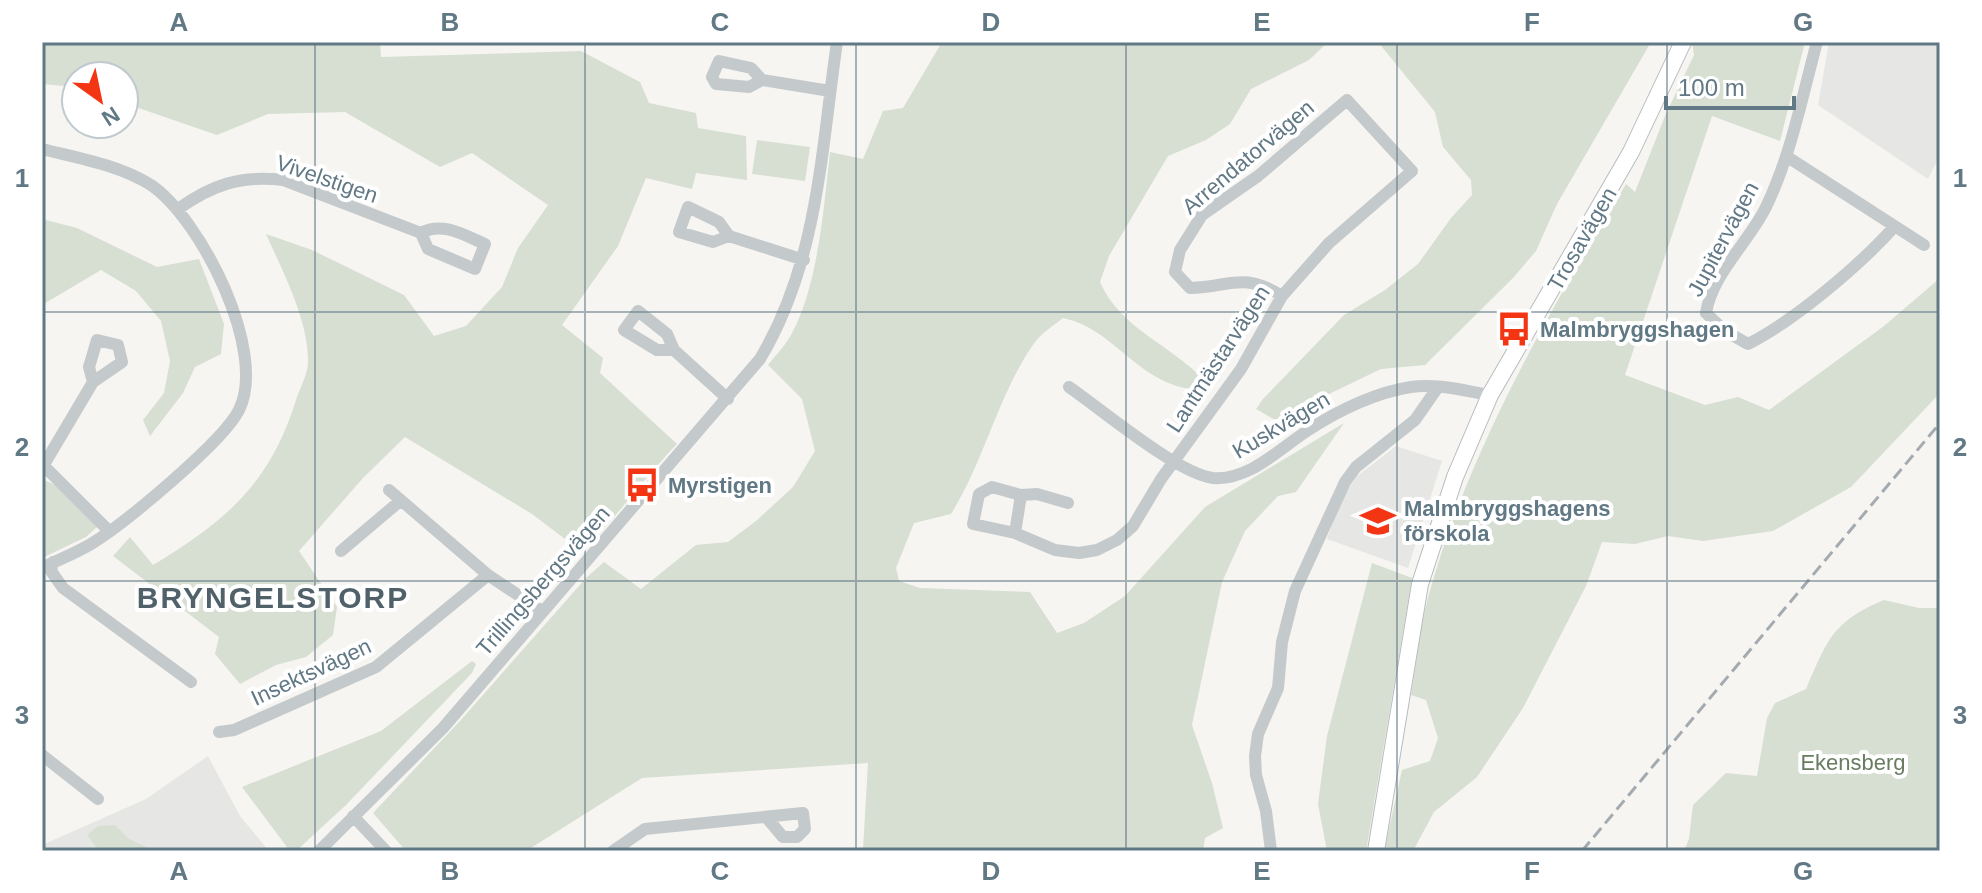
<svg xmlns="http://www.w3.org/2000/svg" width="1982" height="893" font-family="Helvetica,sans-serif">
<rect width="100%" height="100%" fill="#f6f5f1"/>
<path fill="#e6e7e5" d="M1829 42H1940V155L1928 179 1818 105Z
M1396 446 1442 461 1408 568 1327 539 1340 502 1356 477Z
M208 756 240 816 269 851H44L42 845 146 799Z"/>
<path fill="#d7ded2" d="M42 42H380L381 57 581 51 640 82 649 103 696 113 698 128 746 136 747 180 696 173 692 189 646 178 618 246 562 325 603 358 600 373 677 444C643 479 616 518 582 552L532 514 405 437 363 478 299 551 337 607 333 635 306 657 276 665 240 684 215 654 219 637 113 556 130 537 153 565C228 520 271 482 297 397 301 386 308 373 308 362 309 321 282 270 266 234L312 250 404 295 434 336 466 326 502 287 518 248 548 205 472 153 440 167 345 112 268 114 217 135 124 103V76H76V87L42 84Z
M942 42H1328L1309 60 1251 89 1230 124 1206 140 1168 156 1109 256 1100 282C1120 328 1169 344 1202 378L1198 390C1137 385 1116 329 1063 318 1054 325 1042 333 1035 342 998 394 985 460 951 514L914 523 896 568 899 581 920 588 1030 592 1057 633 1084 623 1125 596 1205 507 1344 423 1296 492 1278 496 1245 531 1222 582 1192 725 1212 783 1223 828 1205 838 1203 851H835L863 850 868 763 642 778 526 851H406L373 813 460 721 586 578 604 562 641 589 696 545 728 542 756 521 793 487 815 451 802 399 768 365C775 356 785 346 791 335 818 287 824 206 830 152L863 159 883 111 903 108Z
M1378 42H1651L1557 204 1536 251 1513 278 1425 365 1381 369 1275 420 1256 409 1263 399 1344 315 1385 290 1418 264 1451 218 1472 195 1471 180 1443 147 1435 112Z
M1692 42H1805L1780 141 1712 116 1625 375 1705 405 1738 397 1769 410 1884 326 1940 278V393L1851 487 1773 531 1703 541 1668 536 1635 544 1602 542 1586 586 1523 708 1477 777 1434 812 1413 851 1385 847 1402 770 1430 761 1438 738 1426 700 1411 695C1417 662 1420 626 1429 594 1470 447 1548 314 1626 184L1635 192 1665 116 1694 55Z
M757 140 810 147 805 181 752 174Z
M42 219 77 228 157 267 199 259 224 324 221 354 195 367 183 393 150 436 143 420 164 393 170 361 161 321 136 291 101 270 42 305Z
M42 480C63 484 85 509 97 527L86 537 42 558Z
M1372 563 1412 578 1366 851H1327L1318 804 1327 736Z
M1884 600 1919 608H1940V851H1684L1689 839 1693 805 1726 773 1757 776 1767 718 1775 703 1806 689C1828 639 1832 622 1884 600Z
M472 661 476 664 472 673 346 805 296 851H290L242 787 381 731Z
M115 825 129 839 154 851H99L87 835 98 826Z"/>
<g fill="none" stroke-linecap="round" stroke-linejoin="round">
<g stroke="#b7bcbf" stroke-width="18">
<path id="major" d="M1376 851 1420 584 1455 477 1490 395 1631 152 1683 42"/>
</g>
<path stroke="#c4c9cb" stroke-width="12" d="M1817 42C1802 97 1791 155 1766 207 1749 242 1712 274 1706 313L1725 331 1748 344C1794 321 1860 265 1894 227
M762 80 751 68 719 61 712 77 716 84 749 87 762 80 830 91
M42 149C78 158 119 165 151 185 201 219 268 352 239 410 223 442 124 524 91 544 76 553 58 560 42 568
M1786 156 1924 245
M178 209C212 185 240 175 283 180L421 233 428 249 475 269 485 244C464 235 442 221 421 233
M729 236 719 222 688 207 679 232 713 242 729 236 804 260
M674 350 667 334 638 311 624 330 657 350H674L728 399
M1069 387C1101 409 1178 474 1213 478 1250 481 1281 447 1310 429 1339 410 1377 392 1411 387 1437 383 1465 391 1490 395
M44 466 109 531
M42 468 93 382 122 362 118 345 97 340 89 367 93 382
M389 490 488 575 542 611
M1021 495 1037 494 1068 503
M1015 533 1021 495 992 487 979 494 973 524 1015 533 1055 550 1079 553 1097 550 1117 540 1133 526 1161 479 1241 369 1282 296 1329 243 1412 171 1347 100 1258 176 1202 215 1180 250 1175 272 1190 288C1231 287 1242 271 1282 296
M341 551 400 501
M53 562 51 571 63 588 191 682
M219 732 234 730 376 667 488 575
M42 755 98 799
M353 816 386 851
M319 851 443 728 760 359C818 262 821 152 837 42
M613 851 645 829 803 813 805 829 797 837H783L766 817
M1271 851 1266 811 1256 775 1255 756 1258 734 1278 688 1282 642 1295 591 1345 482 1356 467 1415 420 1438 387"/>
<use href="#major" stroke="#fff" stroke-width="16"/>
<path stroke="#a4abb0" stroke-width="3" stroke-dasharray="12 6" stroke-linecap="butt" d="M1582 851 1940 423"/>
</g>
<path fill="none" stroke="#617885" stroke-width="2" stroke-opacity="0.55" d="M315 42V851M585 42V851M856 42V851M1126 42V851M1397 42V851M1667 42V851M42 312H1940M42 581H1940"/>
<defs>
<g id="bus-bare" transform="scale(2.76)"><path d="M-5-6H5V4H4V6H2V4H-2V6H-4V4H-5ZM-3.5-4V0h7V-4ZM-3.5 1.2v1.5H-2V1.2ZM2 1.2v1.5H3.5V1.2Z" fill="#f43513" stroke="#fff" stroke-width="2.5" paint-order="stroke"/></g>
<g id="school-bare" transform="scale(2.76)"><path d="M0-5L7-2L0 1L-7-2ZM-4 1L0 2.5L4 1V4Q0 6-4 4Z" fill="#f43513" stroke="#fff" stroke-width="2.5" paint-order="stroke"/></g>
</defs>
<g fill-rule="evenodd">
<use href="#bus-bare" x="1514" y="329"/>
<use href="#bus-bare" x="642" y="485"/>
<use href="#school-bare" x="1378" y="521"/>
</g>
<g text-anchor="middle" dominant-baseline="central" stroke-width="8" stroke-linejoin="round" paint-order="stroke">
<g font-size="22" fill="#617885" stroke="#fff">
<text transform="translate(1248 157) rotate(-40)">Arrendatorvägen</text>
<text transform="translate(327 179) rotate(19)">Vivelstigen</text>
<text transform="translate(1582 239) rotate(-60)">Trosavägen</text>
<text transform="translate(1723 239) rotate(-62)">Jupitervägen</text>
<text transform="translate(1218 359) rotate(-57)">Lantmästarvägen</text>
<text transform="translate(1281 425) rotate(-31)">Kuskvägen</text>
<text transform="translate(543 581) rotate(-49)">Trillingsbergsvägen</text>
<text transform="translate(311 672) rotate(-25)">Insektsvägen</text>
</g>
<g font-size="22" font-weight="bold" fill="#617885" stroke="#fff" text-anchor="start">
<text x="1540" y="329">Malmbryggshagen</text>
<text x="668" y="485">Myrstigen</text>
<text x="1404" y="508">Malmbryggshagens<tspan x="1404" dy="25">förskola</tspan></text>
</g>
<g font-size="22" fill="#697c61" stroke="#fff">
<text x="1853" y="762">Ekensberg</text>
</g>
<g font-size="30" font-weight="bold" letter-spacing="2" fill="#50616a" stroke="#fff">
<text x="273" y="597">BRYNGELSTORP</text>
</g>
</g>
<rect width="1982" height="893" fill="none" stroke="#ffffff" stroke-width="88"/>
<g transform="translate(100 100) rotate(147)"><circle r="38" fill="#ffffff" stroke="#c0c9ce" stroke-width="2"/>
<path d="M0-6L14 30L0 20L-14 30Z" fill="#f43513"/>
<text y="-12" font-size="22" font-weight="bold" text-anchor="middle" fill="#617885">N</text>
</g>
<path d="M1666 96v12h128v-12" fill="none" stroke="#617885" stroke-width="4"/>
<text x="1678" y="96" font-size="24" fill="#617885" stroke="#ffffff" stroke-width="6" paint-order="stroke">100 m</text>
<rect x="44" y="44" width="1894" height="805" fill="none" stroke="#617885" stroke-width="3"/>
<g font-size="26" text-anchor="middle" font-weight="bold" fill="#617885">
<text x="179" y="31">A</text>
<text x="450" y="31">B</text>
<text x="720" y="31">C</text>
<text x="991" y="31">D</text>
<text x="1262" y="31">E</text>
<text x="1532" y="31">F</text>
<text x="1803" y="31">G</text>
<text x="22" y="187">1</text>
<text x="1960" y="187">1</text>
<text x="22" y="456">2</text>
<text x="1960" y="456">2</text>
<text x="22" y="724">3</text>
<text x="1960" y="724">3</text>
<text x="179" y="880">A</text>
<text x="450" y="880">B</text>
<text x="720" y="880">C</text>
<text x="991" y="880">D</text>
<text x="1262" y="880">E</text>
<text x="1532" y="880">F</text>
<text x="1803" y="880">G</text>
</g>
</svg>
